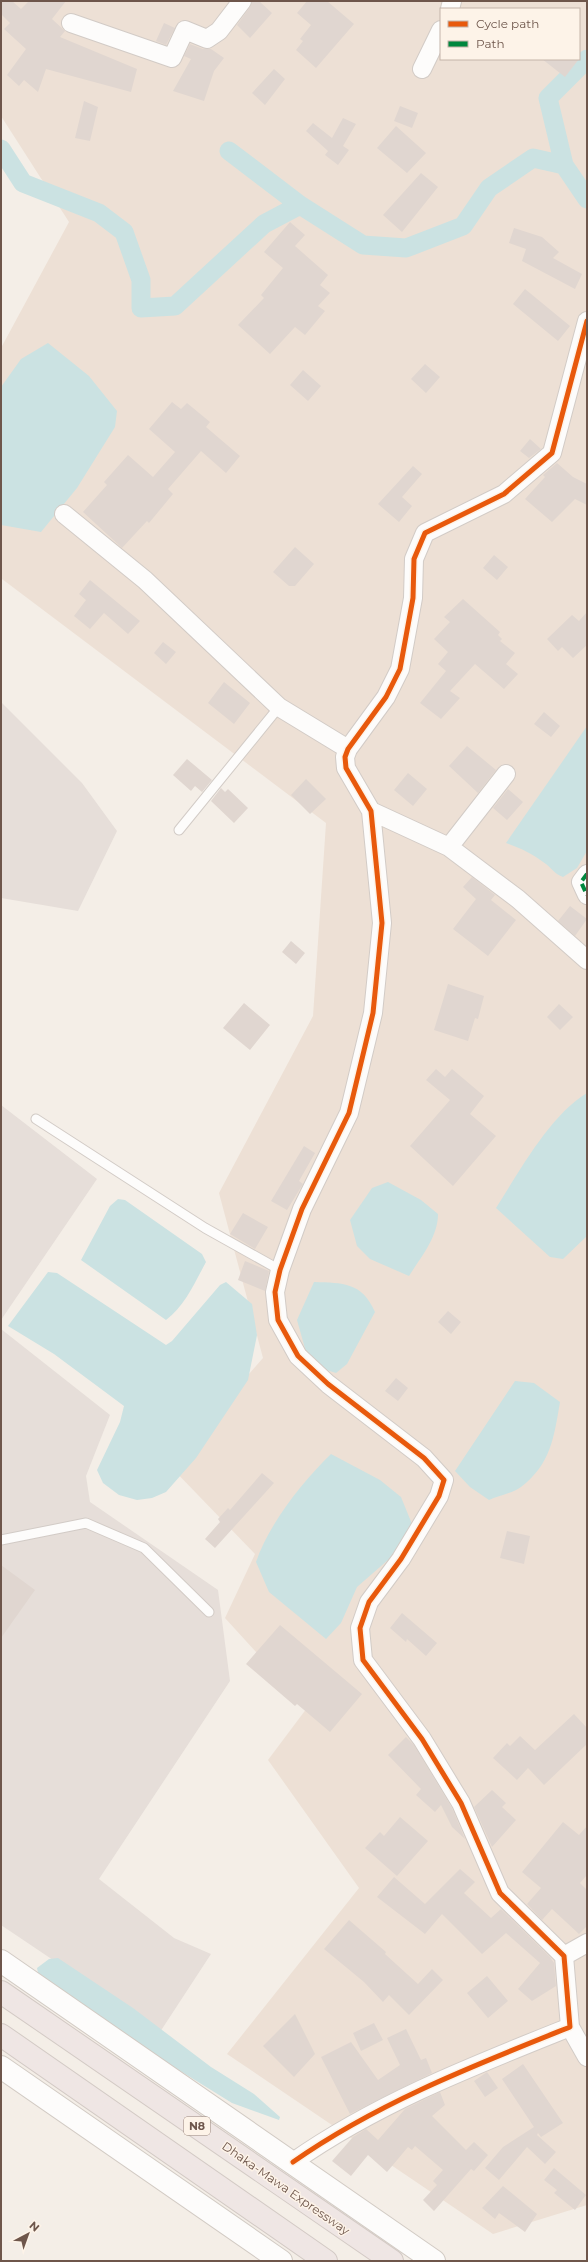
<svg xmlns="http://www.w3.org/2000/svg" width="588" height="2262" font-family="Montserrat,sans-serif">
<rect width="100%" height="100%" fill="#f4eee7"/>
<path fill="#ede0d5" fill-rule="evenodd" d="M1 1H587V2205L493 2234 227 2054 359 1888 268 1760 307 1708 225 1618 255 1554 169 1465 263 1358 219 1193 313 1016 326 823 2 579 1 580V348L69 222 1 116ZM441 9H579V59H441Z"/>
<path fill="#e6ded9" d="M1 702 82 783 117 831 78 911 1 898Z
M1 1105 97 1179 1 1320Z
M1 1329 110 1415 86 1476 90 1502 218 1590 230 1681 99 1879 174 1938 211 1954 160 2032 1 1925Z"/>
<path fill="#cbe2e2" d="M48 343 89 376 117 411 115 427 77 488 41 532 1 525V387L21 359Z
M587 726V851L577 868 563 877C555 874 552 869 546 864 533 854 521 848 506 843Z
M587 1093V1236L563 1259 550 1257 496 1208C519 1172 550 1115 587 1093Z
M388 1182 421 1200 438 1214C438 1237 421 1257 409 1276L370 1259 357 1246 350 1220 372 1188Z
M118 1199 125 1200 202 1254 206 1262C195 1282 185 1306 166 1320L81 1260 110 1206Z
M48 1272 57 1273 166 1345 172 1341 220 1285 226 1282 252 1304 257 1335 248 1380 196 1458 166 1492 152 1498 137 1500 119 1495 103 1483 97 1470 120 1422 124 1406 54 1354 8 1326Z
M314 1282C343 1283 362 1282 375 1312L347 1364 336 1373 320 1368 306 1352 297 1320Z
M515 1381 534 1383 560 1402C554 1437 551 1464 521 1487 513 1493 498 1496 489 1500L470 1487 455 1471Z
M331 1454 380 1480 401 1497 414 1529 396 1553 357 1587 341 1623 326 1639 269 1592 256 1562C269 1524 302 1482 331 1454Z
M58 1958 133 2008 211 2067 254 2094 280 2117 279 2120 232 2103 161 2059 38 1973 37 1968 49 1959Z"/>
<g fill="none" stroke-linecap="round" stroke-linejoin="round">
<path stroke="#cbe2e2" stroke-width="19" d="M587 59 548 98 564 165 587 199
M1 149 23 183 99 213 124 232 141 280V308L175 306 264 224 300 205
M229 151 300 205 363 245 406 248 463 226 489 188 533 158 564 165"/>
</g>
<path fill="#e0d6d0" d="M1 1H12L21 9 29 1H66L52 19 65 31 60 37 137 69 131 92 46 69 38 92 24 80 19 86 7 75 26 49 4 29 10 23 1 14Z
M252 1H259L272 13 250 38 237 25 250 7Z
M307 1H327L354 24 316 68 296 50 303 41 300 39 311 25 297 13Z
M164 23 175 28 166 45 156 41Z
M190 44 203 49H211L224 58 214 71 204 101 173 91 191 59 184 56Z
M542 59H579L565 77Z
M274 69 285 79 265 105 252 93Z
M84 101 98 107 90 141 75 138Z
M400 106 418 113 412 128 394 121Z
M343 118 356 124 343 146 349 150 338 165 325 155 328 151 306 131 313 123 332 138Z
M396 126 426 153 407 173 377 148Z
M421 173 438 187 402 232 383 215Z
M290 222 305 235 295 246 328 275 320 285 330 293 318 306 325 311 305 335 295 327 270 354 238 325 264 298 261 295 283 268 264 252Z
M514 228 542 237 559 252 553 258 582 274 575 289 522 261 526 249 509 243Z
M525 289 570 326 558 341 513 304Z
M425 364 440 377 426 393 411 379Z
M303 370 321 386 308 401 290 385Z
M172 402 181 409 187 403 210 422 206 427 240 456 226 473 201 451 168 489 173 494 149 523 147 521 122 548 83 512 107 485 104 482 128 455 153 477 175 452 149 429Z
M530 439 541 449 529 458 520 451Z
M557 463 573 477 587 484V505L575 499 552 522 525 499 545 477 543 475Z
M413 466 422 474 402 497 412 506 399 522 378 504Z
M295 547 314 564 295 586H289L273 572Z
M494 555 508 567 497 580 483 568Z
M90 580 140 621 128 634 104 613 90 629 74 616 86 600 79 594Z
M463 599 500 632 498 635 502 639 500 641 515 653 506 664 518 674 504 689 475 664 450 691 460 698 441 719 420 703 446 671 438 664 448 652 434 639 450 622 444 617Z
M587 612V645L573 658 562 647 558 651 547 639 572 615 579 621Z
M163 642 176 652 166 664 154 653Z
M224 682 250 703 234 724 208 703Z
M544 712 560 726 551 737 534 724Z
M467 746 496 770 478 793 449 766Z
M187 759 212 780 202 792 195 786 191 791 173 775Z
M408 773 427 789 413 806 394 790Z
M306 779 326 799 310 814 291 795Z
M221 788 225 792 228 789 248 808 234 823 211 801Z
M508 789 523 802 507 820 493 808Z
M472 877 495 895 491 900 516 920 488 956 453 929 476 899 463 887Z
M570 906 587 919 575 936 558 921Z
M291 941 305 953 296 964 282 952Z
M448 984 484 996 478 1019 475 1018 468 1041 434 1030Z
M244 1003 270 1025 250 1050 223 1028Z
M559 1004 573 1017 560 1030 547 1017Z
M436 1069 445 1077 452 1069 484 1096 470 1114 496 1136 453 1186 410 1146 450 1100 426 1080Z
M304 1146 315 1153 299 1181 303 1184 287 1210 271 1201Z
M243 1213 268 1227 255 1249 230 1234Z
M245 1261 269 1271 265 1291 238 1280Z
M448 1311 461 1322 451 1334 438 1322Z
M396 1378 408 1388 398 1401 385 1391Z
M262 1473 274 1483 215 1548 205 1539 220 1522 218 1519 228 1508 230 1510Z
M507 1531 530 1536 524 1564 500 1558Z
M1 1565 35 1590 1 1638Z
M402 1613 437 1643 426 1656 407 1639 406 1642 390 1628Z
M280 1625 362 1694 330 1732 297 1704 295 1706 246 1664Z
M574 1714 587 1728V1744L544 1785 528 1768 517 1780 493 1758 507 1743 510 1746 520 1736 535 1750Z
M406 1737 414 1745 452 1808 465 1839 452 1827 441 1805 435 1812 416 1795 421 1789 388 1755Z
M492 1790 506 1803 502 1807 516 1820 492 1847 474 1807Z
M400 1817 428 1841 397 1876 365 1848 380 1832 384 1836Z
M563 1822 579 1835 587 1826V1875L580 1883 587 1890V1926L579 1934 552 1909 542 1920 527 1904 541 1888 522 1872Z
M460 1869 475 1882 464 1893 491 1918 501 1909 550 1957 554 1963 556 1986 532 2001 518 1989 540 1963 506 1933 482 1954 442 1914 425 1934 377 1897 394 1877 425 1904Z
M349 1920 386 1952 385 1954 418 1984 432 1969 443 1980 409 2015 389 1995 383 2002 364 1982 324 1949Z
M487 1976 508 2001 488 2018 467 1993Z
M295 2014 315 2054 294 2077 263 2046Z
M374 2023 383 2040 361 2051 353 2033Z
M406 2029 421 2060 426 2058 432 2073 350 2114 321 2057 351 2042 378 2080 400 2065 387 2038Z
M523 2064 563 2123 541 2137 538 2133 537 2135 556 2152 545 2164 527 2147 499 2180 485 2168 503 2147 534 2127 502 2079Z
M487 2072 498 2088 485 2097 474 2081Z
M440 2092 445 2105 432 2116 466 2150 474 2142 488 2155 474 2171 471 2169 434 2211 423 2200 437 2185 433 2181 443 2170 415 2146 412 2150 408 2147 387 2172 368 2155 351 2176 332 2161 353 2137 366 2129 378 2140 405 2109Z
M554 2168 586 2195 575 2210 554 2193 557 2190 544 2180Z
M503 2186 537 2214 525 2232 499 2213 495 2219 482 2208Z"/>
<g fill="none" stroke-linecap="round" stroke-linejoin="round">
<g stroke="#d2cbc6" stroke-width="11">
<path id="lane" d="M179 830 279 707
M36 1119 205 1228 280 1270
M1 1540 86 1523 144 1548 209 1612"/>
</g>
<g stroke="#d2cbc6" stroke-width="20">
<path id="street" d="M450 9 452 1
M71 23 172 58 185 30 207 39 219 31 242 1
M422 69 441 30
M64 514 145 580 279 707 348 749
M371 811 449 847 518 899 587 960
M449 847 506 774
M587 874 581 882 587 895
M564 1956 587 1943
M570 2027 587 2057
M293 2162C377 2103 475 2065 570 2027L564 1956 500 1893 461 1803 422 1739 363 1660 360 1628 369 1602 401 1559 439 1496 444 1480 424 1458 328 1384 298 1356 278 1320 275 1292 280 1270 302 1209 349 1113 373 1013 382 923 371 811 346 768 345 757 348 749 386 697 400 669 413 598 414 559 425 533 504 494 552 453 587 321"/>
</g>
<g stroke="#d2cbc4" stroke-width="24">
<path id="secondary" d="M1 1961 434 2261
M1 2067 281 2261"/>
</g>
<g stroke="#d3cac5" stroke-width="24">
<path id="highway" d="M1 1992 392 2261
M1 2035 326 2261"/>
</g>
<use href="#lane" stroke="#fdfcfb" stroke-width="9"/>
<use href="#street" stroke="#fdfcfb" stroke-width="18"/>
<use href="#secondary" stroke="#fdfcfb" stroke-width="22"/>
<use href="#highway" stroke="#efe6e4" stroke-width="22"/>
<path stroke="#00873e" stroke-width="4" stroke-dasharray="8 4" stroke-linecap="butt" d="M587 874 581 882 587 895"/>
<g stroke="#fdf3e8" stroke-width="8">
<path id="cycleway" d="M293 2162C377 2103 475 2065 570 2027L564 1956 500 1893 461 1803 422 1739 363 1660 360 1628 369 1602 401 1559 439 1496 444 1480 424 1458 328 1384 298 1356 278 1320 275 1292 280 1270 302 1209 349 1113 373 1013 382 923 371 811 346 768 345 757 348 749 386 697 400 669 413 598 414 559 425 533 504 494 552 453 587 321"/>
</g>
<use href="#cycleway" stroke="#e8590c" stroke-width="5"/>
</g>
<g text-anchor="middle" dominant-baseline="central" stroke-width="3" stroke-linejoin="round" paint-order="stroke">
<rect fill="#fdf3e8" stroke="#99857a" stroke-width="1" x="184" y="2117" width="26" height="18" rx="3"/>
<g font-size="11" font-weight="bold" fill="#6e564b">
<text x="197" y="2126">N8</text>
</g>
<g font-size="12" fill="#6e564b" stroke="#fdf3e8">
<text transform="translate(286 2188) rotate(35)">Dhaka-Mawa Expressway</text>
</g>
</g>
<rect width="588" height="2262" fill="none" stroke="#6e564b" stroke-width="4"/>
<rect x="440" y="8" width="140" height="52" fill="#fdf3e8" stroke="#c4b4a9"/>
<rect x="448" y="21" width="20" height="6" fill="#e8590c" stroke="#c4b4a9"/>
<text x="476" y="28" font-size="12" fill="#6e564b">Cycle path</text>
<rect x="448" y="41" width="20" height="6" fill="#00873e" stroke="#c4b4a9"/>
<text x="476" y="48" font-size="12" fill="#6e564b">Path</text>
<g transform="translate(28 2234) rotate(41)" stroke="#fdf3e8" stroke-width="3" paint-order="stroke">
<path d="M0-3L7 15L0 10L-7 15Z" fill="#6e564b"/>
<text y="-6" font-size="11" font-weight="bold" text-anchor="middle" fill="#6e564b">N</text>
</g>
</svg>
